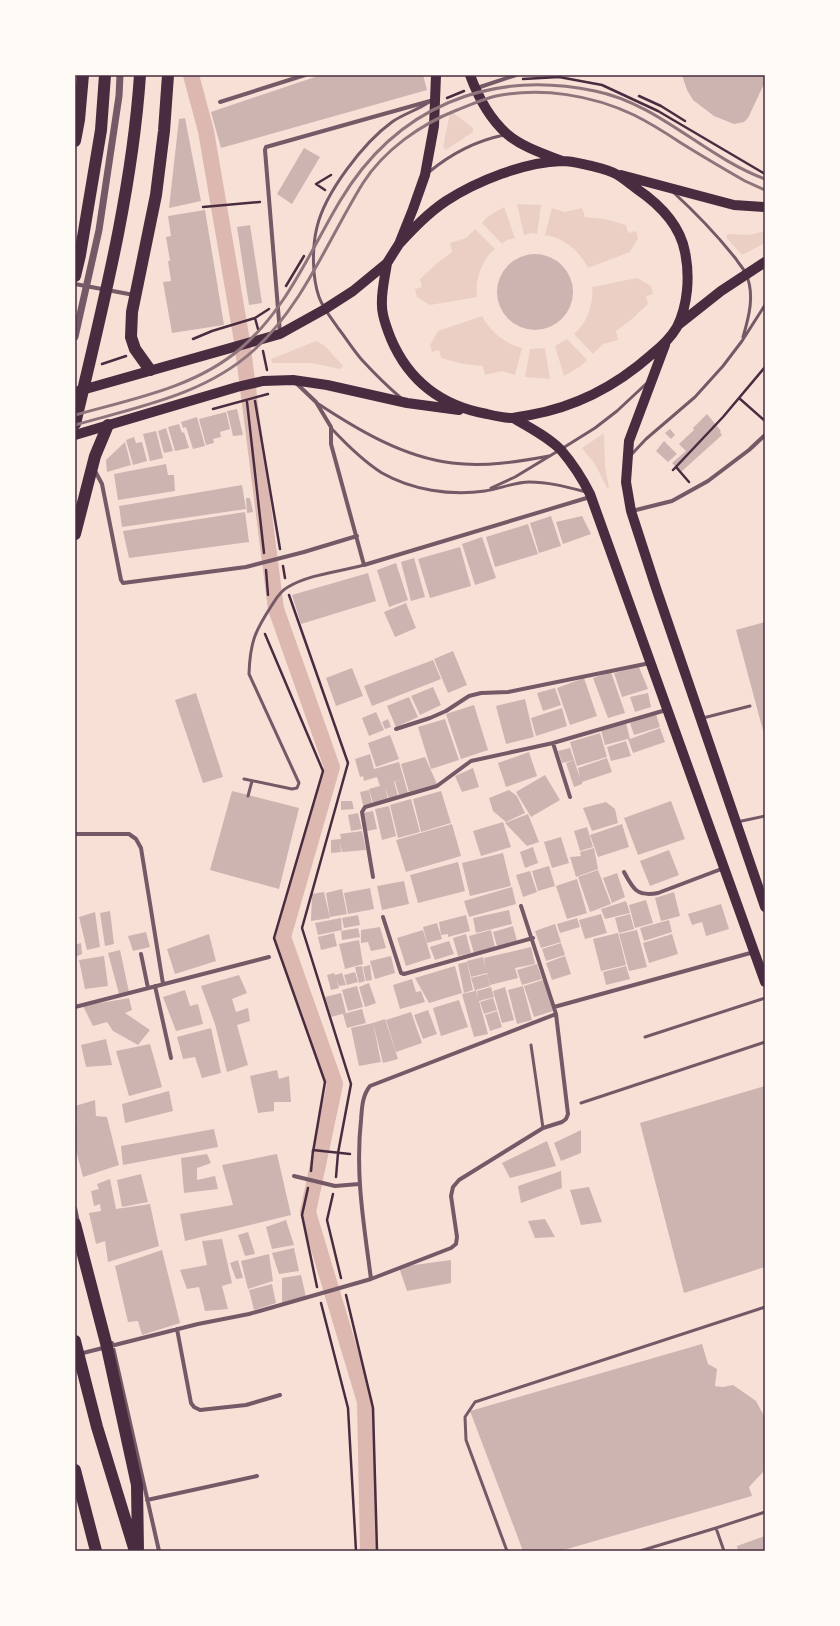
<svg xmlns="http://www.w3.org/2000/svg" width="840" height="1626" font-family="'Golos Text',sans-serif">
<rect width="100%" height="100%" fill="#f7e1d7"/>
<path fill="#ebcfc5" d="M452 112 473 128V132L446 150 443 147 450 113Z
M517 204 541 205 537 234 531 233 524 235Z
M504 207 515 238 507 240 502 244 482 223 487 217Z
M552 208 565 212 582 208 585 217 605 219 626 225 628 233 636 231 638 238 630 252 588 268C580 252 564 237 545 235Z
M475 229 495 249C481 260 475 281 477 297L430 305 417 297 415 289 422 287 420 279 436 264 452 252 450 243 466 238Z
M765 231V243L742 255 726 237 728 234 749 235Z
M637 278 651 286 653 294 646 296 648 304 632 319 616 331 618 340 603 344 593 354 574 334C587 324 594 303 592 287Z
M482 316C490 331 505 344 522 348L515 375 502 371 485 375 483 366 463 364 441 358 439 350 432 352 430 345 438 331Z
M567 339 587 360 581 366 564 376 555 346Z
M316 341 325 346 343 366 340 369 312 363H272L271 359Z
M545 348 550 379 525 377 530 349Z
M604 433 605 467 609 487 607 488 595 464 582 448Z"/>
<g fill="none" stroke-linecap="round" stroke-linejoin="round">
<path stroke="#dcb8b0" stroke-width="16" d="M191 75 206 131 242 341 276 609 332 767 283 937 335 1084 308 1212 365 1402 368 1551"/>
</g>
<path fill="#ccb4b1" d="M321 75H423L427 90 221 148 211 112Z
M682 75H765V82L748 118 744 122 734 124 714 116 693 100 687 90Z
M185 118 201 201 169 208 179 119Z
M304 148 320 157 292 204 277 194Z
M205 210 224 325 172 333 163 282 171 281 168 261H170L166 237 171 236 168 216Z
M250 225 262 303 249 305 237 227Z
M497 292a38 38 0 1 1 76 0a38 38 0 1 1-76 0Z
M237 409 243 435 233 436 227 411Z
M226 412 230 429 220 432 221 437 213 439 214 443 206 445 199 419Z
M707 414 721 431 720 432 722 435 681 472 672 463 686 451 679 444 694 430 693 428Z
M197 417 205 446 193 449 186 427 183 428 181 422Z
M179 424 182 433 184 432 189 448 175 451 168 427Z
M166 428 173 451 164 453 158 431Z
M670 429 675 435 671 439 665 433Z
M156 431 163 458 150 461 143 434Z
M134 437 136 443 142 442 147 461 133 465 126 440Z
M664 441 677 454 668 462 656 451Z
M125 442 131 465 107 472 106 460Z
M166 464 168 475H174L175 491 118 500 114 474Z
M242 485 246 509 122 527 119 506Z
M246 498H250L253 512 247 513Z
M245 512 249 542 129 558 123 531Z
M551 516 561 546 539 553 530 523Z
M582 516 591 534 563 544 556 522Z
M528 524 538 554 495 567 486 537Z
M482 537 496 578 475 585 462 544Z
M460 547 471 586 430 598 418 559Z
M414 558 425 597 411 601 401 562Z
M396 563 408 600 389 607 377 570Z
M368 573 376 601 301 624 292 595Z
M406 603 416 628 395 637 384 612Z
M765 622V738L736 630Z
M453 651 467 685 448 693 434 659Z
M433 660 441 679 372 706 364 686Z
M639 667 648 689 622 697 614 673Z
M352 668 363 696 336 706 326 678Z
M611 672 625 713 608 718 593 678Z
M584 678 597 716 570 725 557 688Z
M433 687 441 705 420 715 411 696Z
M555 688 561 705 543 711 537 693Z
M196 693 223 777 203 783 175 700Z
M648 693 651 707 635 712 630 697Z
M409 697 418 717 396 727 387 706Z
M525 699 534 737 506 744 496 706Z
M474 705 488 750 461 759 446 714Z
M562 708 567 726 536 736 531 718Z
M376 712 384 730 369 736 362 718Z
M656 714 660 727 634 735 630 723Z
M388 719 391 727 385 729 382 722Z
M445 719 459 760 431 769 418 727Z
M626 723 630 739 660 728 665 742 633 753 628 739 605 745 601 730Z
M600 733 607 757 577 766 570 742Z
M390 735 399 759 376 767 368 743Z
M626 741 631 756 611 761 607 747Z
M570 748 574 760 562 763 558 751Z
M529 752 537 776 506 787 498 763Z
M370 754 374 769 399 762 404 779 380 786 377 777 364 781 363 776 360 777 355 759Z
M425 757 437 784 409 792 401 764Z
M607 758 612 772 582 782V784L574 787 566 763 574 760 580 778 578 768Z
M473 768 479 787 462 792 455 776Z
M545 775 560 800 531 817 516 792Z
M404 779 408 793 399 795 395 782Z
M394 782 398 796 389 799 385 787 388 799 373 803 369 789Z
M369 790 372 803 363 805 360 792Z
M509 790 517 796 525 813 506 822 493 811 489 798Z
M232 791 299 808 279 889 210 870Z
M441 791 451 823 421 832 413 799Z
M411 799 420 832 398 838 390 805Z
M341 801H352L354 809 341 810Z
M671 801 685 839 638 855 624 818Z
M606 802 615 809 618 823 592 831 583 808Z
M389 806 396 836 382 840 375 809Z
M373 811 377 829 367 831 363 813Z
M358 813 362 829 351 831 348 815Z
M528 814 539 842 527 846 505 823Z
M503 822 511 847 481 856 473 831Z
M452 824 461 856 406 872 396 840Z
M622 824 629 847 598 857 590 835Z
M587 827 593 847 580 851 574 831Z
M362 831 366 850 342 852 340 843 341 852 331 853V840L341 839 340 834Z
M561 837 569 863 552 868 544 842Z
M533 847 538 863 525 868 520 852Z
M594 848 598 869 576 877 570 857 581 856 580 852Z
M669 850 679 875 650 886 640 861Z
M503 853 511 886 470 896 462 863Z
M458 862 465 891 418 903 410 875Z
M549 866 555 886 538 891 532 871Z
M598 870 611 904 590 912 578 877Z
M530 871 537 892 523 897 516 875Z
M617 873 625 897 612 903 603 878Z
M577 879 587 913 567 919 556 886Z
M404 881 409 904 382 910 377 886Z
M512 887 516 904 469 917 464 901Z
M370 888 374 909 348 914 344 893Z
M342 889 347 914 330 917 326 893Z
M324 892 330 918 311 921 312 894Z
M674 892 680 916 661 921 655 898Z
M646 900 653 923 635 928 629 905Z
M626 901 630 913 605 919 601 909Z
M721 904 729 929 706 936 702 922 692 925 688 914Z
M509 910 512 924 476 933 473 918Z
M110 911 114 944 105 946 100 913Z
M95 912 100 947 87 950 79 917Z
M601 914 607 933 585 939 579 920Z
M630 914 634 929 619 933 615 918Z
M358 915 360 925 344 928 342 918Z
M466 915 470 931 448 937V934L441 935 439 922Z
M341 918 342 930 318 935 315 923Z
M577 918 580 927 560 933 557 924Z
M669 920 672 932 644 941 640 928Z
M437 923 442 939 427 943 423 927Z
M555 924 561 942 541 948 535 931Z
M513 926 517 941 497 946 493 932Z
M380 927 386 948 371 951 368 942 361 943V930Z
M358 928 360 937 342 940 341 931Z
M423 930 431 958 406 966 397 938Z
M491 930 495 947 474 953 469 936Z
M637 930 647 967 629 971 619 934Z
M146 932 150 947 133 951 128 936Z
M334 933 337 946 321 950 318 937Z
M618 933 626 965 601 971 593 939Z
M209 934 216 961 175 974 167 949Z
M466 934 471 953 458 956 453 938Z
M672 934 678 954 649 963 643 943Z
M359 940 363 964 345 969 339 944Z
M449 941 454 954 435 960 430 947Z
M81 943 82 954 75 957V945Z
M561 943 565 955 546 961 542 949Z
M531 947 535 964 515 968 518 978 490 985 487 973 471 977 467 961 483 957 485 967 484 958Z
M120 950 129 992 119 994 108 953Z
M104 956 108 986 85 989 79 960Z
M391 956 395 973 375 979 370 961Z
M565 956 571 974 552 980 546 963Z
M467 962 473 990 464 993 458 964Z
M537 964 542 979 522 985 517 970Z
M370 965 372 980 366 981 363 967Z
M362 966 365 981 359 983 355 967Z
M455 966 462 993 429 1003 415 978Z
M626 966 630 979 606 985 603 972Z
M355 972 358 982 347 985 344 975Z
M334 973 335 975 342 973 346 985 339 986 336 979 339 988 331 990 327 975Z
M487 974 490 986 476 990 478 999 477 991 491 987 494 997 479 1001 488 1034 474 1037 462 994 475 991 471 978Z
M239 975 247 993 232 999 236 1012 248 1008 250 1021 237 1025 248 1065 227 1072 215 1024 201 986Z
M412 979 416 992 421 991 425 1002 400 1009 393 985Z
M543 980 553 1011 534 1017 524 986Z
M369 983 376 1003 365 1007 359 987Z
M357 986 363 1007 348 1011 342 990Z
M523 986 532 1020 517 1024 508 990Z
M505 987 514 1020 502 1023 493 991Z
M185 990 190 1006 198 1004 203 1024 176 1031 163 997Z
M341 993 346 1013 331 1017 325 997Z
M129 998 132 1010 125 1013 150 1030 138 1045 113 1031 107 1022 93 1026 83 1006Z
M493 998 497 1010 484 1014 480 1002Z
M459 1000 468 1027 441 1036 433 1008Z
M362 1009 366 1023 347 1028 343 1014Z
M428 1010 437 1034 423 1039 414 1015Z
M497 1011 502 1027 490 1031 485 1015Z
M411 1012 422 1043 396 1052 386 1020Z
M385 1019 398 1059 383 1063 373 1023Z
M373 1023 381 1062 359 1066 351 1028Z
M211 1028 221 1073 202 1078 195 1057 183 1059 177 1037Z
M106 1039 112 1065 86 1067 81 1045Z
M150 1044 162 1087 129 1096 116 1051Z
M277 1070 279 1079 289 1076 291 1102H274V1111L258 1113 250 1076Z
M765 1086V1267L684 1293 640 1123Z
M169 1091 173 1111 125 1123 122 1104Z
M95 1100 96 1116 107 1117 119 1165 83 1177 75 1146V1123L77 1122 75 1106Z
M214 1129 218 1147 123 1165 121 1146Z
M581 1130V1153L561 1161 554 1143Z
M547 1141 556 1166 510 1178 502 1163Z
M207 1154 211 1163 197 1168V1180L215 1176 218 1189 184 1193 181 1158Z
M277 1154 291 1215 185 1241 180 1214 233 1205 222 1165Z
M561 1171 562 1188 521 1203 518 1186Z
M141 1174 148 1202 122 1207 117 1180Z
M110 1179 116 1209 150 1204 159 1246 108 1262 105 1241 96 1244 89 1213 101 1211 100 1204 94 1206 91 1191 99 1189 97 1184Z
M589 1187 602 1222 581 1225 570 1190Z
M545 1219 555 1237 535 1238 528 1221Z
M286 1220 294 1245 272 1249 266 1227Z
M248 1232 255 1254 245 1256 238 1235Z
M222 1239 232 1283 222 1286 228 1309 205 1311 199 1287 187 1289 180 1270 207 1265 202 1241Z
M294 1248 299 1271 279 1274 272 1253Z
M162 1250 180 1323 142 1335 138 1321 128 1322 115 1266Z
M269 1254 273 1281 248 1289 241 1261Z
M238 1260 243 1278 236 1279 230 1263Z
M451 1260V1283L407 1291 399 1267Z
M301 1275 306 1297 282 1303V1278Z
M272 1284 276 1303 254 1310 249 1290Z
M702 1344 708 1364 717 1369 715 1386 723 1387 733 1385 756 1401 765 1418V1467L763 1472 749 1487 752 1496 560 1551H523L470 1411Z
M765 1536V1551H738L737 1546Z"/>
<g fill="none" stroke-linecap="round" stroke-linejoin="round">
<path stroke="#4a2c40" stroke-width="2.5" d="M523 79 559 77 602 85 658 111 765 174
M639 96 661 106 685 121
M447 98 464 91
M325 190 316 184 331 175
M203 207 260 202
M286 286 304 256
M258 329 255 318 269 309
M193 339 212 331 255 318
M263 351 267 370
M102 364 126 356
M739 398 765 421
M255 401 280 549
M247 402 264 553
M213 409 268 394
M676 467 689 482
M673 470 723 417 765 367
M283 566 285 578
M266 570 268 595
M289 595 348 763 302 928 351 1084 338 1153 336 1177
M265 634 323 771 274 938 325 1082 313 1152
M311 1171 313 1150 350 1154
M308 1188 302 1215 317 1287
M333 1194 327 1220 341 1278
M346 1295 373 1408 377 1551
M321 1303 348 1408 356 1551"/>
<path stroke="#755966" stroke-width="3" d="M429 172C452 153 475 141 504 135
M673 192C696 213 717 235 736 259 739 264 744 269 746 274 755 294 749 317 743 337
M401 398C387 386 374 373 362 360 353 350 346 338 338 328 331 318 323 308 319 297 312 277 312 247 317 227 325 193 363 143 392 122 403 114 418 110 429 102
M317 403C358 430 403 457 452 463 485 467 517 462 549 456
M332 429C347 445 363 461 382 473 412 490 450 496 485 491 499 489 515 482 529 482 549 482 567 487 586 492
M563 448 595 428 617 411 647 383
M631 455 646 439 695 397 723 366 742 341 765 305
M491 488 515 477 558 451
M703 718 750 706
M244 779 292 789 297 788 299 783 249 674C250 642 255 631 272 605 276 599 280 591 288 587 310 574 339 572 364 565
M248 796 252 781
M737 822 765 816
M645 1037 765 998
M531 1045 543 1128
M581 1103 765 1042
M716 1528 724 1551
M507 1551 466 1440 465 1417 475 1402 765 1307
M640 1551 716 1528 765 1512"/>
<path stroke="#755966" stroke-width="4" d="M477 88 516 75
M220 102 305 75
M75 284 134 295
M280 333 265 150 266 147 430 101
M296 383 316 402 331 427V444L364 565 590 497
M94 469 102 484 121 580 123 583 246 567 304 552 357 536
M632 511 672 501 708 481 749 450 765 435
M396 729 430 718 446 711 469 696 481 693 508 692 650 663
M553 743 570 797
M75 834H129L136 839 141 848 163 984
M624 872C633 889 637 897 658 893L724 868
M373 877 362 812 365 807 437 786 471 761 553 743 666 710
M383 917 401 973 404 974 533 938
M141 954 148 988
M155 986 171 1058
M75 1007 269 957
M554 1007 754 952
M294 1176 335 1186 359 1184
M75 1208 78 1222
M371 1279C364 1225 355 1175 361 1120 362 1108 362 1096 370 1086L556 1014
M177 1329 191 1403 194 1407 200 1410 246 1405 280 1395
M112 1343 159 1551
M79 1354 198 1324 249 1314 371 1279 451 1248 456 1244 457 1237 451 1196 453 1187 459 1180 543 1128 562 1122 566 1119 568 1114 556 1014 521 906
M147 1500 257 1476"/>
<path stroke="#755966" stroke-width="7" d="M75 337 99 230 119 96 120 75"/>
<path stroke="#4a2c40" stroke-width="10" d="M470 75C478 97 489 118 507 134 522 147 544 154 562 161
M621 175 734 205 765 207
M387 263C385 277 381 292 382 306 382 316 387 329 391 339 409 381 442 406 487 414 495 416 505 418 513 418 518 417 524 416 530 415 575 407 616 386 651 355 661 347 670 339 677 327 688 305 690 276 685 252 680 225 659 204 637 189 630 184 623 178 616 174 609 170 600 168 592 166 582 164 572 161 562 161 524 162 477 181 446 201 428 213 413 229 399 244
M678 325 721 291 765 262
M665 345 629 441 626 482 631 511 656 588 765 907
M75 392 280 334 325 309 353 291 387 263 399 244 413 209 425 175 434 126 436 75
M513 418C529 427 548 437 561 450 573 464 582 478 590 494L765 982
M75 435 237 387 263 381 293 380 327 385 407 403 459 410"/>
<path stroke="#4a2c40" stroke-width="12" d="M75 141 79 120 83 75
M75 276 80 255 101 130 105 75
M150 370 135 349 131 337 132 312 156 195 164 131 168 75
M75 424C102 309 132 193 140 75
M75 534 95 456 108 425
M75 1224 106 1343 137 1485 138 1551
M75 1341 97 1427 134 1548
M75 1470 96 1551"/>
<path stroke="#8f747c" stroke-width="3" d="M75 415C132 399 194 388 240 349 287 309 309 253 340 201 396 107 489 69 595 91 659 104 705 157 765 179
M75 425C137 407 205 395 254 350 302 307 329 238 363 183 384 150 421 124 457 110 470 105 483 99 496 96 542 87 592 95 634 115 650 123 666 133 681 143 702 156 724 169 745 181L765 190"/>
</g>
<rect width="840" height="1626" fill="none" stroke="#fffaf5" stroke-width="152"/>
<rect x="76" y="76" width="688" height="1474" fill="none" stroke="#4a2c40" stroke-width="1.5"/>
</svg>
